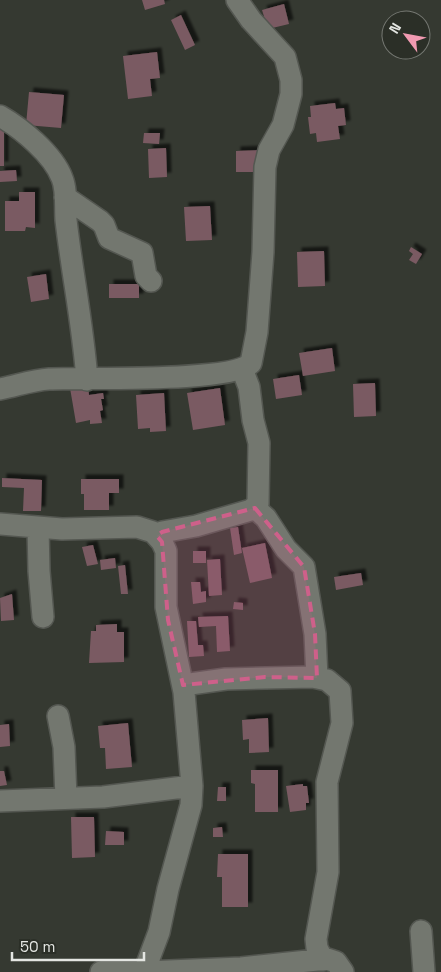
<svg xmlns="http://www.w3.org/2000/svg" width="441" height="972" font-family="'Space Grotesk',sans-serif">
<defs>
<filter id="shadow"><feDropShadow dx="4.5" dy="-4.5" stdDeviation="1" flood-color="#0009"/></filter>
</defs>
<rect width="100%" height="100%" fill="#353931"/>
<path fill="#7a5a62" filter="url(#shadow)" d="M142 0H164L165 4 145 10Z
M284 4 289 24 268 29 262 10Z
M181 15 195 45 185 50 171 20Z
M157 52 160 78 150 79 152 96 128 99 123 56Z
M29 92 64 95 61 128 26 125Z
M335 103 336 109 344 108 346 125 338 126 340 139 317 142 316 133 310 134 308 117H311L310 106Z
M0 127H4V166H0Z
M144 133H160L159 144 143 143Z
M166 148 167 177 149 178 148 149Z
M260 150 261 172H236V151Z
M16 170 17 181 0 182V171Z
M19 192H35V228L26 227 25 231H5V201H19Z
M210 206 212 240 186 241 184 207Z
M411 247 422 254 416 264 409 260 413 254 409 251Z
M324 251 325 286 298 287 297 252Z
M46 274 49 299 31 302 27 277Z
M109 284H139V298H109Z
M332 348 335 371 303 376 299 353Z
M299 375 302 395 276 399 273 379Z
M375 383 376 416 354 417 353 384Z
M88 385 89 395 103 393 104 399H101L103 410 100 411 102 423 90 424V420L76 423 70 388Z
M220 388 225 425 193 430 187 393Z
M164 393 166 431 150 432V428L138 429 136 395Z
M2 478 42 480 41 511H23L24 488 2 487Z
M81 479H119V493H109V510H84V494H81Z
M238 527 242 553 234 555 230 528Z
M265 543 272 578 250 583 242 548Z
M93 545 98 564 87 566 82 547Z
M193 551H206V563H193Z
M115 558 116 568 101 570 100 560Z
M220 559 222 595 209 596 207 560Z
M125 565 128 594H121L118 566Z
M361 573 363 585 336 590 334 577Z
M191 582H200L201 592 206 591V602L193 604Z
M12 594 14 620 1 621 0 598Z
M234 602 243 603V610L233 609Z
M228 616 230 651 217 652 216 626 199 627 198 617Z
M187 621H196L198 645H203L204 656 189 657Z
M117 624V632H124V662L89 663 91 631H96V625Z
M268 718 269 752 249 753V739L243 740 242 720Z
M128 723 132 767 106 769 105 748H100L98 726Z
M9 724 10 746 0 747V725Z
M251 770H278V812H255V784L251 783Z
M0 771H4L7 785 0 786Z
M303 784V786H307L309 803H306V810L290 812 286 786Z
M218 787H226V801H217Z
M71 817H94L95 857 72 858Z
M222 827 223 837H213V828Z
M106 831 124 832V845H105Z
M218 854H248V907H222V877H217Z"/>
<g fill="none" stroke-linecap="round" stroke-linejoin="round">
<g stroke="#545751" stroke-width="24">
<path id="minor" d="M0 116C21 128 53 154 62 178 67 190 65 206 66 220 72 273 83 325 87 380
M65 197 100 221 104 225 109 238 142 253 146 276 151 281
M0 389C16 386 32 380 49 379 84 377 231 383 251 363L257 332 263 252 265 167 269 150 283 125 291 94V80L285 57 251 20 237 0
M255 508 266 518 286 549 304 567 315 634 317 678
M0 524 62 529 137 527 153 532 162 542 166 551V607L184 692 192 786 191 805 168 889 159 932 144 972
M38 527 39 571 43 617
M157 536 162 532 196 526 251 510 258 504 259 443 253 420 249 387 242 369
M183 685 226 679 313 677 327 680 340 691 342 723 327 782 328 872 316 939 317 948 323 960
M58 716 64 747 66 798
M0 801 103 797 192 786
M421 931 424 972
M101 972H143
M145 972 241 968 327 959 336 962 343 972"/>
</g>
<use href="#minor" stroke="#73776f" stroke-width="21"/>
</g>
<path fill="#ce608a" fill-opacity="0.2" stroke="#ce608a" stroke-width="4" stroke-dasharray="10 6" stroke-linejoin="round" d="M255 508 304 567 315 634 317 678 265 677 183 685 168 620 162 542 157 536 162 532Z"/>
<g transform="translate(406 35) rotate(302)"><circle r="24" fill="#2b2f27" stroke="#757872"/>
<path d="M0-4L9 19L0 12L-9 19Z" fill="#f19ab1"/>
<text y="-8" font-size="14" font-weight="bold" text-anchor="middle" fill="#e4e6e2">N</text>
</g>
<path d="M12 952v8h132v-8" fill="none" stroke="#e4e6e2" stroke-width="2.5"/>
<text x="20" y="952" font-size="15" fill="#e4e6e2" stroke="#2b2f27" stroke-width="4" paint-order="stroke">50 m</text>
</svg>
